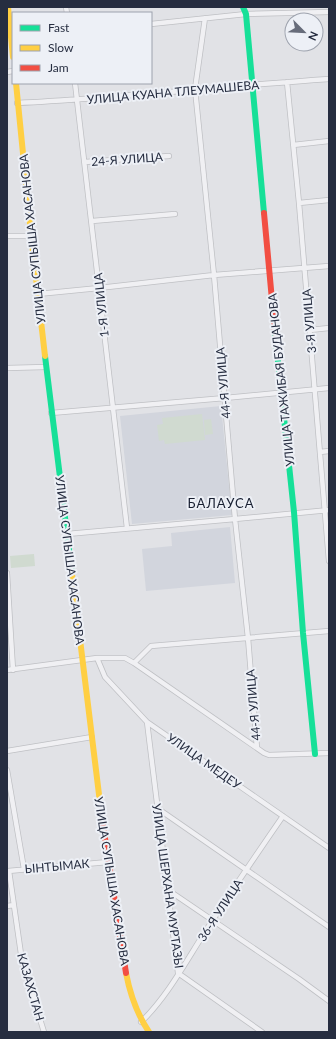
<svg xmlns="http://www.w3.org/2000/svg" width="336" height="1039" font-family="Lato,sans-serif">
<rect width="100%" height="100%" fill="#e1e2e6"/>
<path fill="#d2d5dd" d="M221 406 232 515 132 524 120 416Z
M230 527 235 583 146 591 142 549 172 546 171 533Z"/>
<path fill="#d0dad0" d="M202 414 205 440 165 444 164 440 159 441 157 425 163 424 162 418Z
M211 419 213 434 205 435 204 420Z
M34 554 35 566 11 568 10 556Z"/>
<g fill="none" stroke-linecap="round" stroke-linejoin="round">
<g stroke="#bfc0c4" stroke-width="6">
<path id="street" d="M66 7 67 13
M205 18 195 89 214 275 235 519 248 638 257 748
M151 24 246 14 329 12
M7 72 13 71
M287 82 299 203 329 561
M75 83 127 528
M17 103C121 98 225 86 329 79
M293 145 329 141
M85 162 169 156
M299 203 329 200
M92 221 175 214
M7 236H32
M38 294 99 288 214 275 329 266
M310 330 329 328
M7 368 46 367
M51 413 225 398 329 388
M320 452 329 451
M67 534 235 519 329 510
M7 573 13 670
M97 658 105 677 147 722 329 848
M134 663 264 753 269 755 329 753
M7 670 97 658H125L134 663 151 646 329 631
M147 722 178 973 262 1032
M7 751 92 737
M7 770 24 869
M157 808 329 927
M8 871 108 862
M9 871 22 961 44 1032
M168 890 299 979 329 1001
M7 906 14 905
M141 1022C166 998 184 965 203 935 229 895 256 855 283 816"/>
</g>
<use href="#street" stroke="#f0f0f3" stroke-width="4.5"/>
<path stroke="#16e098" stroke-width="6" d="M243 7 246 14 264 213
M275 333 294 512 303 633 315 754
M45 356 72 574"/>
<path stroke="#ffcf43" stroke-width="6" d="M8 7 13 57
M16 83 31 234 45 356
M72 574 102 819
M126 973C130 994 137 1014 149 1032"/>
<path stroke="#f24e42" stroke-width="6" d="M264 213 275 333
M102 819 126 973"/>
</g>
<g text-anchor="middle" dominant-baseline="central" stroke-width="4" stroke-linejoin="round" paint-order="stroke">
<g font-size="12" fill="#262d40" stroke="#edf0f6">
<text transform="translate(173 92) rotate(-5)">УЛИЦА КУАНА ТЛЕУМАШЕВА</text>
<text transform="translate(127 159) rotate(-4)">24-Я УЛИЦА</text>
<text transform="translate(32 239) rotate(-96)">УЛИЦА СУПЫША ХАСАНОВА</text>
<text transform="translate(101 305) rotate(-96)">1-Я УЛИЦА</text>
<text transform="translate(309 321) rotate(-95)">3-Я УЛИЦА</text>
<text transform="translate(281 380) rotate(-96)">УЛИЦА ТАЖИБАЯ БУДАНОВА</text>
<text transform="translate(223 383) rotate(-95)">44-Я УЛИЦА</text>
<text transform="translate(70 560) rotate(83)">УЛИЦА СУПЫША ХАСАНОВА</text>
<text transform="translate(253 705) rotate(-95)">44-Я УЛИЦА</text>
<text transform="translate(204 761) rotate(35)">УЛИЦА МЕДЕУ</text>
<text transform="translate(57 866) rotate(-5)">ЫНТЫМАК</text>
<text transform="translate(112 881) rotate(81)">УЛИЦА СУПЫША ХАСАНОВА</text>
<text transform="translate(168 886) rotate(82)">УЛИЦА ШЕРХАНА МУРТАЗЫ</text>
<text transform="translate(220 910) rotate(-57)">36-Я УЛИЦА</text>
<text transform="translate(31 987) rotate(74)">КАЗАХСТАН</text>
</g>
<g font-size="13" letter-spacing="1" fill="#181f31" stroke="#edf0f6">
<text x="221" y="503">БАЛАУСА</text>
</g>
</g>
<rect width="336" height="1039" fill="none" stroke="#262d40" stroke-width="16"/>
<rect x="12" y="12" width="140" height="72" fill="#edf0f6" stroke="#9da2ad"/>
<rect x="20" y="25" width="20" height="6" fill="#16e098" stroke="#9da2ad"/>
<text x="48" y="32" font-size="12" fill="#262d40">Fast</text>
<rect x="20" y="45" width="20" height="6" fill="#ffcf43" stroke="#9da2ad"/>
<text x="48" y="52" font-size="12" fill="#262d40">Slow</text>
<rect x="20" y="65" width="20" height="6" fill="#f24e42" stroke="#9da2ad"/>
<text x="48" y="72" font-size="12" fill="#262d40">Jam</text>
<g transform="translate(304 32) rotate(114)"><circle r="19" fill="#edf0f6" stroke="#9da2ad"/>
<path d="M0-3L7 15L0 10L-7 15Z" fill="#676c7a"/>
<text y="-6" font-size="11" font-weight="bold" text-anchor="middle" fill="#262d40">N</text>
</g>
</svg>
